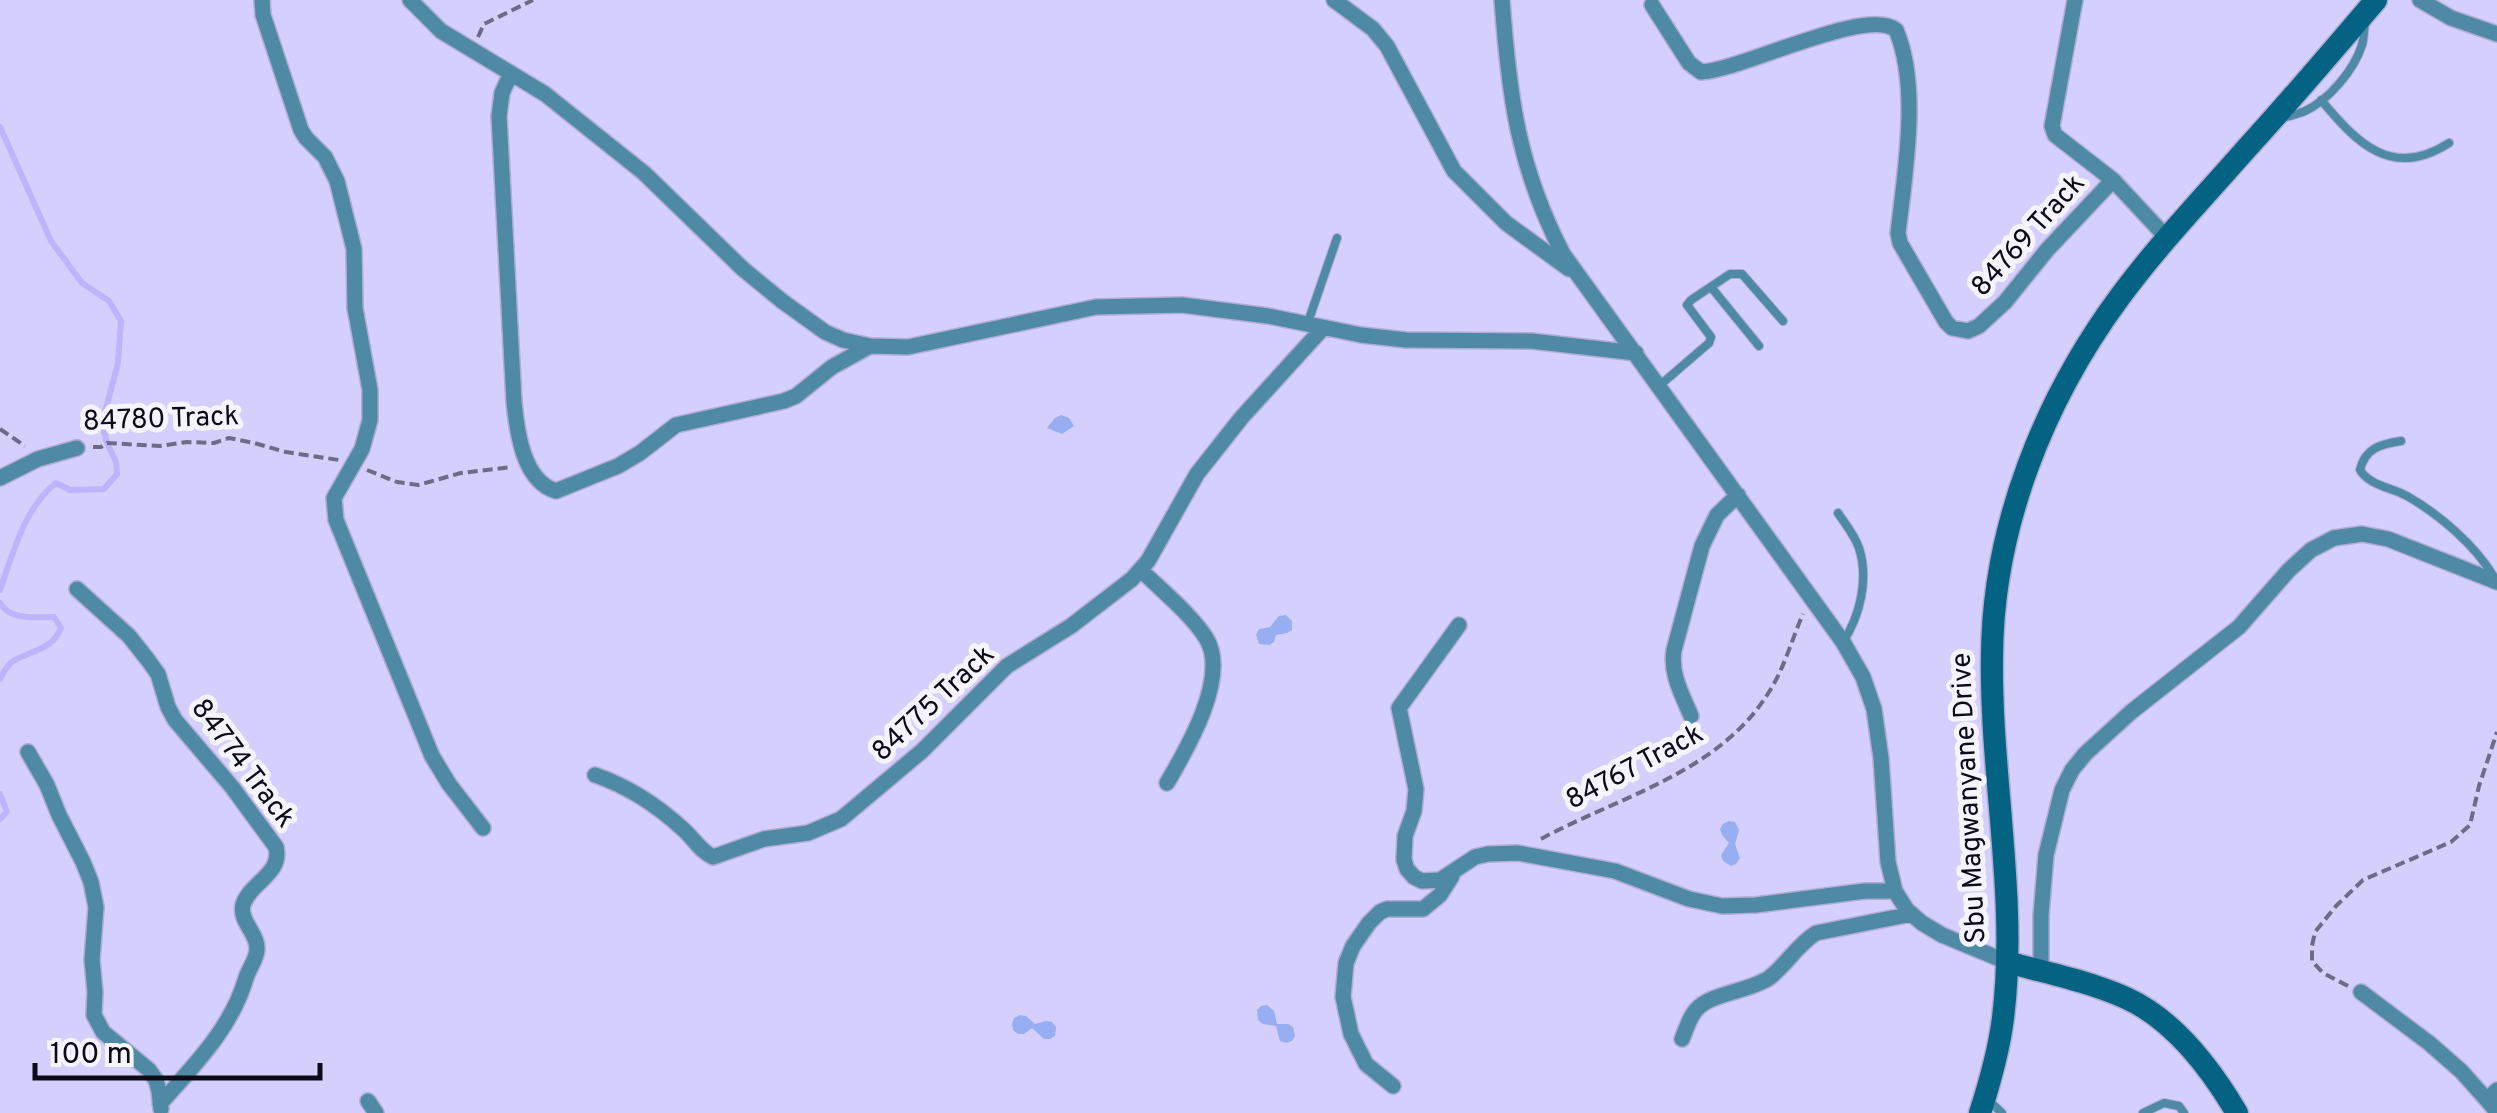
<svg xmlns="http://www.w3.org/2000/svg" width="2497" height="1113" viewBox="0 0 2497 1113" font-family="Overpass,sans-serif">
  <rect width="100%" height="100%" fill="#d4cffc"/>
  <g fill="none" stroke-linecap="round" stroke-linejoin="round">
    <path stroke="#bdb4fc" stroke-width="6" d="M0 127 51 241 82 283 109 301 121 321 118 363 102 423 107 443 116 462 117 474 104 489 70 490 56 483C24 508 13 554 0 590
      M0 603C11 621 35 617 54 617L61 628C53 649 33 650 15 660 8 663 4 672 0 679
      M0 794 7 812 0 819"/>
  </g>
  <path fill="#97aef2" d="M1061 415 1069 418 1074 426 1062 434 1047 428 1055 418Z
    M1286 615 1292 621V630L1287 633 1276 635 1274 642 1269 645 1259 644 1256 635 1259 629 1270 627 1279 616Z
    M1729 821 1735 822 1739 830 1735 844 1740 858 1736 864 1731 866 1723 861 1721 855 1729 843 1722 835 1720 829 1723 824Z
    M1267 1005 1274 1011 1277 1024H1288L1293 1027 1295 1036 1292 1041 1286 1043 1280 1041 1276 1026 1263 1024 1258 1020 1257 1010 1261 1006Z
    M1020 1015 1026 1016 1035 1024 1046 1021 1052 1022 1056 1027 1055 1036 1050 1039H1044L1032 1028 1024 1034H1018L1013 1030 1012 1024 1014 1018Z"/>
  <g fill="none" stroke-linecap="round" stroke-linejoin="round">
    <defs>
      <path id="lane" d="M2321 100C2357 143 2392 180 2449 143
        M2282 118C2290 116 2298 114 2305 111 2329 100 2354 70 2362 45 2364 38 2364 30 2365 22
        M1711 287 1759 346
        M1307 325 1337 238
        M1659 386 1709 343 1711 337 1687 305 1691 300 1730 274H1742L1783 321
        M2401 441C2381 444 2365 448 2360 470 2370 486 2391 487 2407 496 2440 515 2475 545 2494 577
        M1838 513C1846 525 1855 536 1859 548 1869 579 1860 616 1843 642
        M1988 1100 2002 1113
        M2143 1113 2164 1103 2179 1106 2184 1113"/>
      <path id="street" d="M262 0 263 15 301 130 306 138 325 157 337 181 354 249 355 308 370 390V420L362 449 334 498 336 520 432 756 449 784 483 828
        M410 0 441 31 545 94 644 173 743 269 782 301 825 332 843 340 870 346 908 347 1096 307 1182 305 1268 316 1361 335 1406 340 1531 341 1636 353
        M1334 0 1373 29 1387 46 1454 171 1506 223 1569 269
        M1502 0C1509 97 1518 167 1563 254L1843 642 1863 677 1874 709 1881 758 1888 862 1895 891 1907 910 1922 923 1942 935 2007 962
        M2075 0 2052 126 2055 135 2113 180
        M2420 0 2451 18 2497 34
        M1652 5 1689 63 1701 72C1742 70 1867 6 1896 30 1920 86 1905 173 1898 233L1900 243 1946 322 1952 328 1968 331 1979 326 2005 302 2047 250 2113 180 2167 238
        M511 73 502 93 499 116 514 402C517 432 523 481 556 491L618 466 640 453 676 425 784 401 796 396 832 367 870 346
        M0 478 38 459 77 448
        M1141 570C1160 589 1192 615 1206 638 1230 676 1187 749 1167 783
        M77 589 129 636 148 660 158 674 168 707 175 720 232 787 276 847C283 874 249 883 243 905 239 921 258 934 257 949 257 959 249 968 246 978 231 1029 195 1064 160 1104
        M1459 625 1399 708 1416 789 1414 811 1405 836 1404 860 1407 869 1414 877 1422 881 1440 880 1475 857 1488 854 1518 853 1615 871 1689 899 1722 906 1756 905 1865 891H1895
        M1691 716C1682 694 1670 674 1674 650L1702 546 1717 515 1738 495
        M28 752 47 785 59 815 83 862 91 882 96 907 92 960 95 992 94 1015 103 1032 149 1070 156 1080 159 1091 161 1109
        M595 775C630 787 657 805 684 830 694 839 700 851 713 857L764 839 808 833 841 819 922 751 1007 666 1071 626 1132 579 1148 561 1197 474 1242 417 1323 328
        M2041 971V915L2046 855 2062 790 2072 770 2085 754 2131 712 2239 627 2289 570 2311 550 2334 538 2362 534 2388 539 2497 582
        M2361 992 2429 1043 2461 1071 2487 1100
        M1682 1039C1686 1030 1689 1018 1696 1010 1710 993 1748 992 1769 978 1786 965 1797 945 1816 933L1912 914
        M1393 1086 1366 1064 1351 1034 1343 997 1346 963 1353 946 1369 923 1380 912 1387 909H1423L1440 895 1452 876
        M2497 1090 2487 1100 2497 1112
        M368 1101 376 1113"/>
      <path id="secondary" d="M2007 962C2047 973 2088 981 2126 998 2175 1020 2211 1069 2237 1113
        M1980 1113C1990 1082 1999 1050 2003 1018 2018 897 1990 776 1992 655 1993 527 2044 400 2119 298 2158 245 2204 197 2247 148 2291 100 2333 50 2376 0"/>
    </defs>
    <use href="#lane" stroke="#b0acd3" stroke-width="10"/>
    <use href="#street" stroke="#b0acd3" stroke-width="18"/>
    <use href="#secondary" stroke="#b0acd3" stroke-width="25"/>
    <path stroke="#6e6b88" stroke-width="4" stroke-dasharray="10 5" stroke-linecap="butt" d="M478 37 484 24 533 0
      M0 429 25 446
      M93 447H101L107 443 160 446 187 442 214 443 229 438 254 443 286 452 339 460
      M367 470 397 482 418 485 461 473 512 467
      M1541 839C1620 796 1719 773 1769 692 1784 669 1792 639 1803 614
      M2348 986 2323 973 2312 961V946L2315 932 2336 906 2363 880 2451 842 2470 825 2479 786 2497 732"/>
    <use href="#lane" stroke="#4e8aa6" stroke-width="8"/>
    <use href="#street" stroke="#4e8aa6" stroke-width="15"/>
    <use href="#secondary" stroke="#046383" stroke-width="22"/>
  </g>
  <g text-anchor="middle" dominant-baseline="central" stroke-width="10" stroke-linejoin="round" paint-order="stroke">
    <g font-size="28" fill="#0c0a18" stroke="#f6f5fe">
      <text transform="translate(2029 236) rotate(-48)">84769 Track</text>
      <text transform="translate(161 420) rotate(-2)">84780 Track</text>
      <text transform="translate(934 704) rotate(-43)">84775 Track</text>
      <text transform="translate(242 764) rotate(53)">84774 Track</text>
      <text transform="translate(1635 768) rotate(-28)">84767 Track</text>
      <text transform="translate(1970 798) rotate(-93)">Sbu Magwanyane Drive</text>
    </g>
  </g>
  <path d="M35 1063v15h285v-15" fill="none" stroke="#0c0a18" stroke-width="5"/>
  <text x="50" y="1063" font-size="30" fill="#0c0a18" stroke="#f6f5fe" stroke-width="8" paint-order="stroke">100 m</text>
</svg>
